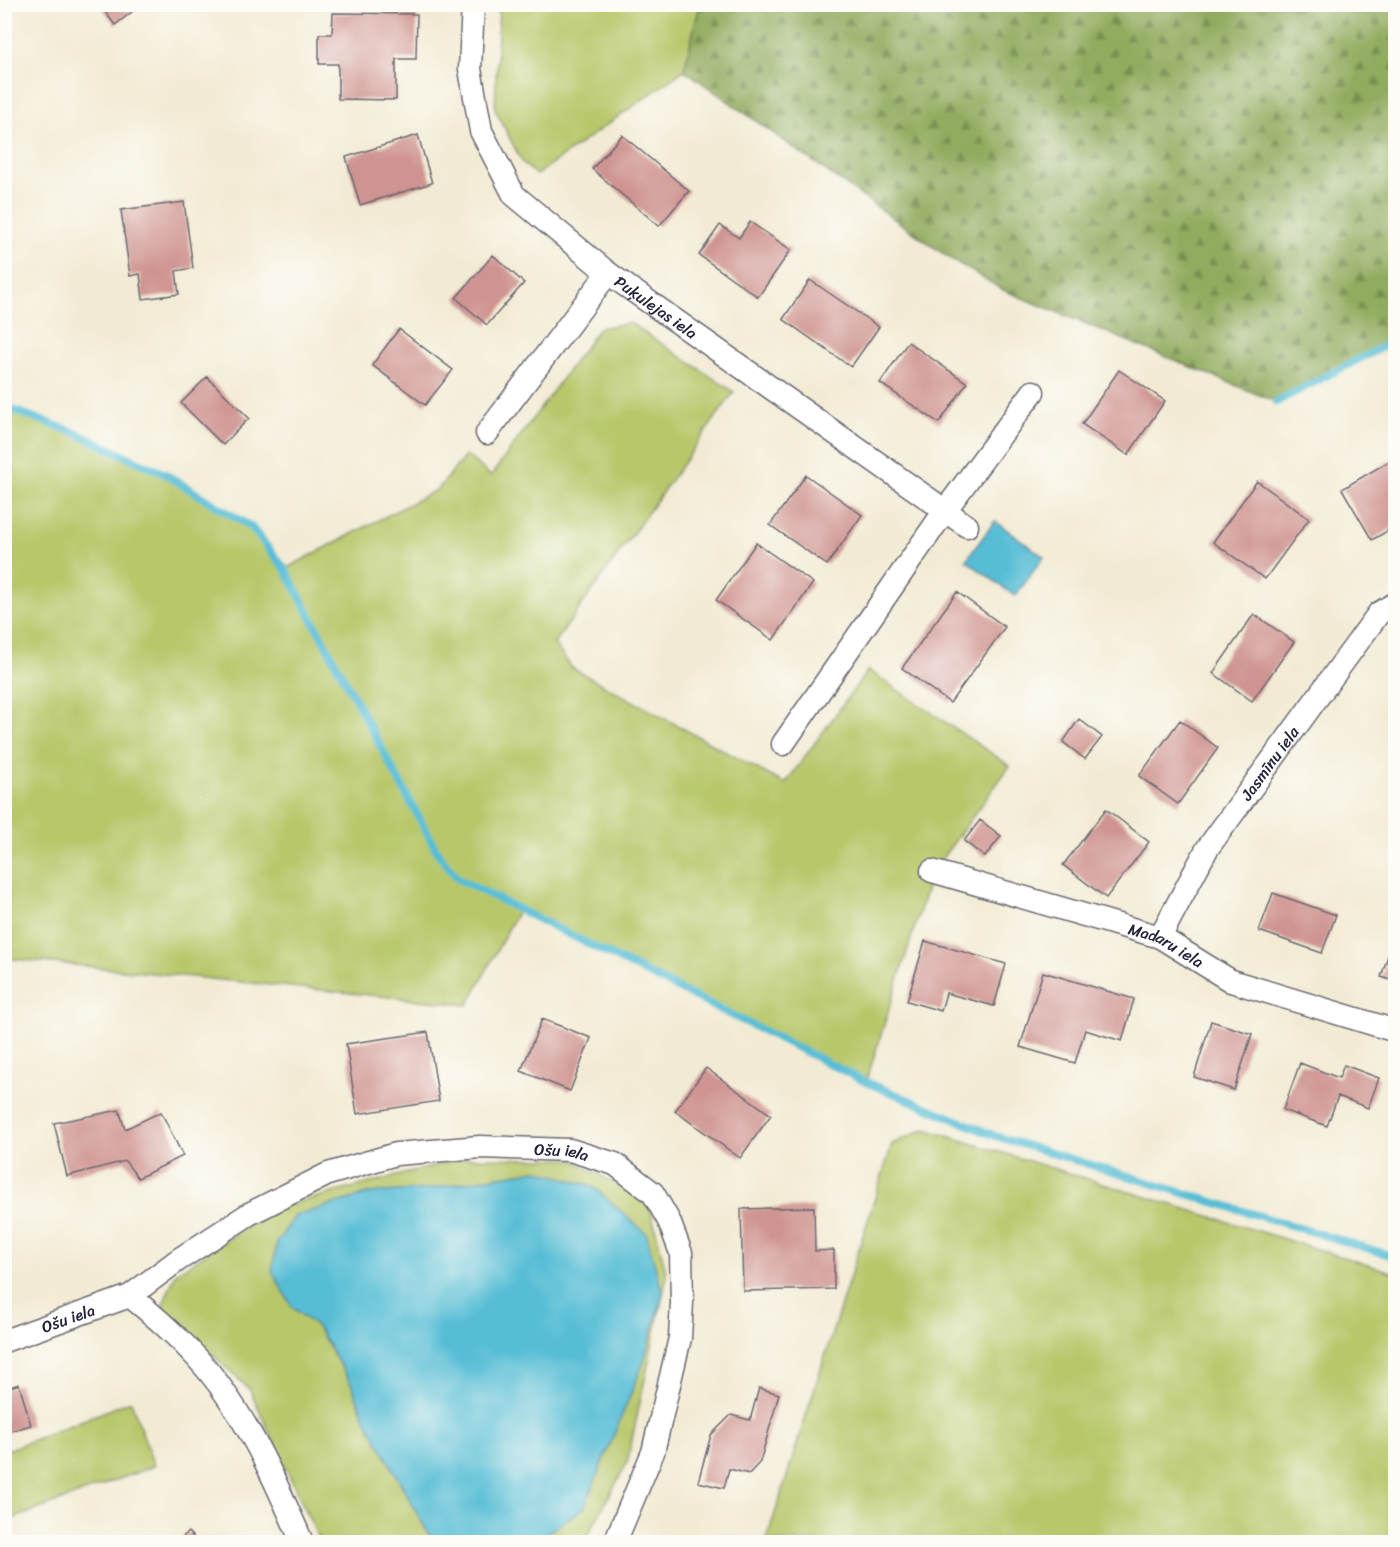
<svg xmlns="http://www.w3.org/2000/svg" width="1400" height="1547" viewBox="0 0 1400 1547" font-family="Sriracha,sans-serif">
  <defs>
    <pattern id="forest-firs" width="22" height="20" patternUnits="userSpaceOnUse" patternTransform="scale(1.5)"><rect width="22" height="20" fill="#91ac5e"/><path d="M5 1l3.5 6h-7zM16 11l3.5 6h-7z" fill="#768c4f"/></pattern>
  </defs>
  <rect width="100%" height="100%" fill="#fdfcf7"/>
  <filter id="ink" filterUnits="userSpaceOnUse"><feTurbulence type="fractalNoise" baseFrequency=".0167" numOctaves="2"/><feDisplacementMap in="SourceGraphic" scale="12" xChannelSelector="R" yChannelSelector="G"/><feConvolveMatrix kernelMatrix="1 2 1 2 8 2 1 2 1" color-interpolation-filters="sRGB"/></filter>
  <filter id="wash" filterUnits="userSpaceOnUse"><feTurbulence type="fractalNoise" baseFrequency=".008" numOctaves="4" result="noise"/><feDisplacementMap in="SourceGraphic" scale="24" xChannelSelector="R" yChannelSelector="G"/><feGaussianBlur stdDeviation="1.35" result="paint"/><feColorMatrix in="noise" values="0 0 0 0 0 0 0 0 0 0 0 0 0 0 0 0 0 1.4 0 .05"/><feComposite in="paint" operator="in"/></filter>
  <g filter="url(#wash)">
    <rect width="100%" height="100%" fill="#f2ebd4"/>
    <path fill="#b7c76a" stroke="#6c7452" stroke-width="1.5" d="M499 5V4L700 5 684 70 536 175 522 162 495 109Z
      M630 323 734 392 554 644 572 668 785 784 868 670 1010 766 932 872 866 1082 519 909 468 1005 5 958 4 407 71 431 165 474 251 527 285 569 438 489 466 455 491 476 599 328Z
      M925 1129 1395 1273V1542H766L892 1144Z
      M464 1158 572 1159 649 1203 667 1276 627 1463 584 1542H533L584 1508 536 1170 429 1189 371 1193 295 1216 292 1307 318 1328 351 1383 365 1418 433 1542H320L250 1390 162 1307 176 1273 276 1208Z
      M131 1401 154 1466 12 1519 5 1500V1451Z"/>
    <path fill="url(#forest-firs)" stroke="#5a674c" stroke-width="1.5" d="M700 5H1395V341L1276 402 1003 290 948 257 684 70Z"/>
    <path fill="#57bdd5" stroke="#3c7088" stroke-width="1.5" d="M995 521 1044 557 1015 596 966 560Z
      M536 1170 592 1186 646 1233 663 1294 643 1364 584 1508 533 1542H433L365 1418 351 1383 318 1328 292 1307 272 1271 277 1242 295 1216 371 1193 429 1189Z"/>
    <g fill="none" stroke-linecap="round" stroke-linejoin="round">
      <path stroke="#57bdd5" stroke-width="8" d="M1276 402 1396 340
        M4 407 71 431 165 474 251 527 285 569 439 855 458 879 866 1082 995 1136 1396 1257"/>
    </g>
    <g id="blocks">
      <path fill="#cf9491" d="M99 4H142L115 25Z
        M333 13 417 14 416 59H396V100L338 99V64H319V34H332Z
        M418 135 432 183 360 205 346 157Z
        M622 135 689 191 659 226 592 169Z
        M184 202 193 268 176 271 179 294 143 299 140 274 130 276 121 210Z
        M750 222 791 250 758 297 699 255 720 225 739 238Z
        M493 255 524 283 487 325 456 298Z
        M810 280 879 327 851 367 783 319Z
        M399 329 453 370 425 405 372 365Z
        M908 342 967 383 939 423 880 383Z
        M1119 370 1165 401 1128 455 1082 424Z
        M207 377 249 418 223 445 181 403Z
        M1396 457V526L1372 540 1342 489Z
        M806 475 862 515 827 565 770 525Z
        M1257 481 1309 519 1265 579 1213 542Z
        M756 543 813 583 773 640 716 600Z
        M957 592 1005 627 950 703 902 668Z
        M1254 614 1294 642 1252 701 1213 673Z
        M1079 719 1102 737 1085 759 1063 742Z
        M1180 720 1218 748 1178 804 1139 776Z
        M1106 809 1149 842 1106 898 1063 865Z
        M980 820 1001 836 985 857 964 841Z
        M1273 893 1336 915 1322 953 1259 931Z
        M1395 934H1396V982L1381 977Z
        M925 941 1006 964 994 1006 946 993 941 1011 907 1001Z
        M1043 972 1134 999 1122 1041 1085 1030 1075 1063 1020 1047Z
        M542 1019 591 1038 570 1091 521 1071Z
        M1211 1021 1252 1034 1234 1090 1194 1077Z
        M428 1032 439 1101 357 1114 346 1044Z
        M1300 1063 1339 1078 1344 1065 1379 1078 1368 1108 1338 1096 1327 1126 1283 1110Z
        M706 1068 771 1115 740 1158 675 1111Z
        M119 1110 125 1129 161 1112 183 1156 138 1178 125 1161 67 1176 54 1123Z
        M814 1207 815 1251 834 1250V1289L743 1291 741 1209Z
        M19 1384 31 1425 4 1433V1389Z
        M759 1388 779 1394 760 1462 749 1474 729 1469 724 1488 698 1482 711 1435 731 1415 750 1420Z
        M188 1532 198 1542H177Z"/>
    </g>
  </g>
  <g filter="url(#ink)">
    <use href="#blocks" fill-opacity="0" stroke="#6b6871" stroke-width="1.5"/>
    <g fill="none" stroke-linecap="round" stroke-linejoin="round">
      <defs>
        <g id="street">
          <path id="s1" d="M473 4 470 69 481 131 514 195 608 273 967 526"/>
          <path d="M487 433 608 273"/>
          <path d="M783 744 944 512 1033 392"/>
          <path id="s2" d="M932 871 1160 937 1231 981 1396 1031"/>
          <path id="s3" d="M1160 937 1207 849 1379 613 1396 603"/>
          <path d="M130 1296C167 1326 203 1359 229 1399 259 1443 281 1494 302 1542"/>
          <path id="s4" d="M4 1341 130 1296 178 1260 249 1214 328 1174 355 1166 396 1154 480 1147 570 1150 615 1164 653 1193 669 1221 681 1253 682 1302 680 1338 653 1452 615 1542"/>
        </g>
      </defs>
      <use href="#street" stroke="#6b6871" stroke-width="25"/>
      <use href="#street" stroke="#fff" stroke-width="22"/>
    </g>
  </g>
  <g text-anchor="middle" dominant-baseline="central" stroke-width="5" stroke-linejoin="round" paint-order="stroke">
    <g font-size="16" fill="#22223b" stroke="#fdfcf7">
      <text stroke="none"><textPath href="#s1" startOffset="381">Puķulejas iela</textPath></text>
      <text stroke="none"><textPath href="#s3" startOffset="206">Jasmīnu iela</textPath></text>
      <text stroke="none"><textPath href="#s2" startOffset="246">Madaru iela</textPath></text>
      <text stroke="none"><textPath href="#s4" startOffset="604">Ošu iela</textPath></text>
      <text stroke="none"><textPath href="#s4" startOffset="68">Ošu iela</textPath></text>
    </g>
  </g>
  <rect width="1400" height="1547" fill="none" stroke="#fdfcf7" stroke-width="24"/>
</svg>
